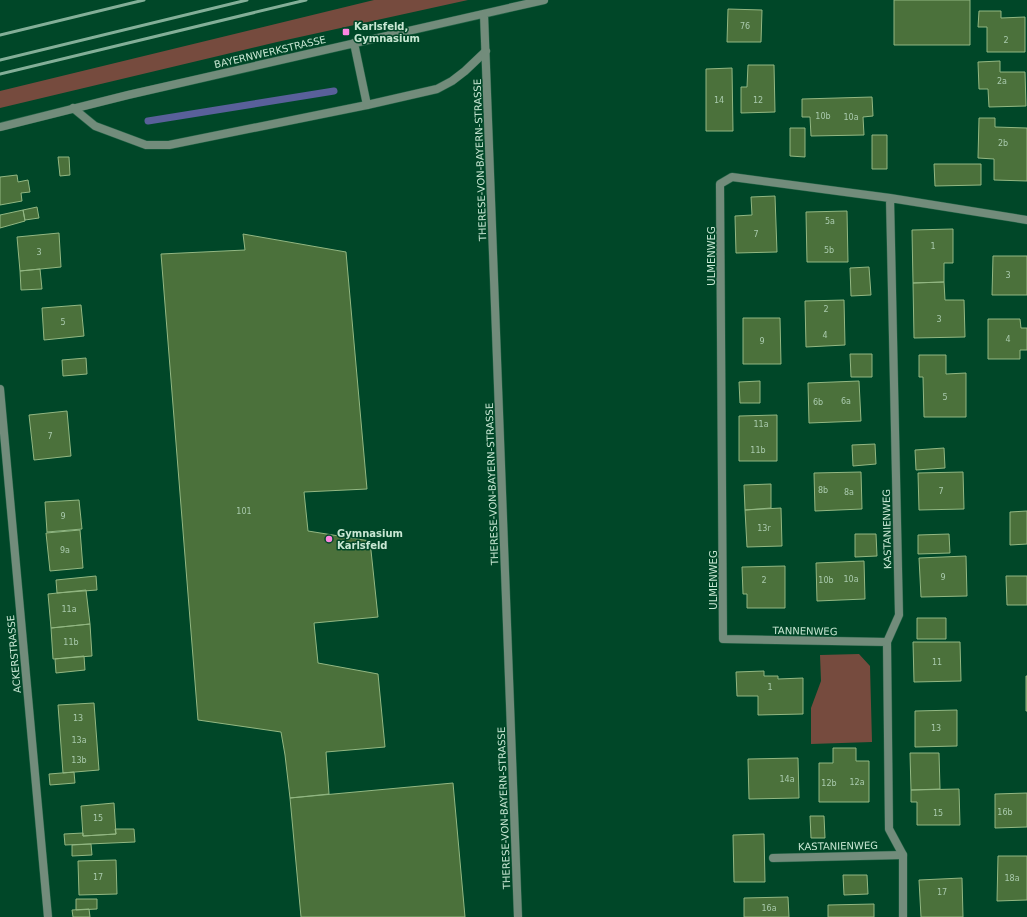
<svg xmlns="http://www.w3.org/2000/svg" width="1027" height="917" viewBox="0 0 1027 917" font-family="'DejaVu Sans',sans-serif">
  <rect width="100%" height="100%" fill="#004728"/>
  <path fill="#764b3e" d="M374 0H468L277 42 0 108V91Z
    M859 654 870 666 872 742 811 744V708L821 681 820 655Z"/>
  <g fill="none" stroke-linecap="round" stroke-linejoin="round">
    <path stroke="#59609a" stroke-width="7" d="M148 121 334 91"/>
  </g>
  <path fill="#4b713b" stroke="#92b782" d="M894 0H970V45H894Z
    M728 9 762 10 761 42H727Z
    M979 11H1001V18L1025 17V52H987V27H978Z
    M1000 61V72H1025L1026 106 989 107 988 89H979L978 62Z
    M748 65H774L775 112 741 113V87H747Z
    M732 68 733 131H706V69Z
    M872 97 873 116 863 117 864 135 811 136 810 117H802V99Z
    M979 118H995V127L1027 128V181L994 180V159L978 158Z
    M790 128H805V157L790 156Z
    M872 135H887V169H872Z
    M58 157H69L70 175 60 176Z
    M934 164H981V185L935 186Z
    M17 175 18 182 28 180 30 192 21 193 22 201 0 205V177Z
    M775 196 777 252 736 253 735 216 752 215 751 197Z
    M37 207 39 218 25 220 23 210Z
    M23 210 25 221 0 228V215Z
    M847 211 848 262H807L806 212Z
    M953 229V263H944V282L913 283 912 230Z
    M59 233 61 267 20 271 17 237Z
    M243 234 346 252 367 489 304 492 308 531 370 541 378 617 314 623 318 663 378 674 385 747 326 752 329 794 290 798 285 755 281 732 198 720 161 254 245 250Z
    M993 256H1027V295H992Z
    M869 267 871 295 851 296 850 268Z
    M40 269 42 289 21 290 20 271Z
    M944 282 945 300H964L965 337 914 338 913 283Z
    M844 300 845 345 806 347 805 301Z
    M81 305 84 336 44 340 42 308Z
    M743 318H780L781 364H743Z
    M988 319H1020L1021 328H1027V350H1020V359H988Z
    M850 354H872V377H851Z
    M919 355H946V374L966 373V417H924L923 377H919Z
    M86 358 87 374 63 376 62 360Z
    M760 381V403H740L739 382Z
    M859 381 861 421 809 423 808 383Z
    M67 411 71 456 34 460 29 415Z
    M777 415V461H739V416Z
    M875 444 876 464 853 466 852 445Z
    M944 448 945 468 916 470 915 450Z
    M861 472 862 509 815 511 814 473Z
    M963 472 964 509 919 510 918 473Z
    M771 484V508L745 510 744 485Z
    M79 500 82 529 47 532 45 502Z
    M781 508 782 546 747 547 745 510Z
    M1027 511V544L1010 545V512Z
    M80 530 83 568 50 571 46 533Z
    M855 534H876L877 556 855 557Z
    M949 534 950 553 918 554V535Z
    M966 556 967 596 921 597 919 558Z
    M864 561 865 599 817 601 816 563Z
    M785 566V608H747V594H743L742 567Z
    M96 576 97 590 57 593 56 580Z
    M1006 576H1027V605H1007Z
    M86 590 90 624 51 628 48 594Z
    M917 618H946V639H917Z
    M90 624 92 656 53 659 51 628Z
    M913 642H960L961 681 914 682Z
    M84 656 85 670 56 673 55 659Z
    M764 671V676H778V679L803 678V714L758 715V696H737L736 672Z
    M1026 676H1027V711H1026Z
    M94 703 99 770 63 773 58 705Z
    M957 710V746L915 747V711Z
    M833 748H856V761H869V802H819V763H833Z
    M910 753H939L940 789 911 790Z
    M798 758 799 798 749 799 748 759Z
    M74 772 75 783 50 785 49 774Z
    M453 783 465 917H301L290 798Z
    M959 789 960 825H917V802H911V790Z
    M1027 793V827L995 828V794Z
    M114 803 116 834 83 836 81 806Z
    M810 816H824L825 838H811Z
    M115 829H134L135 842 65 845 64 834 83 833V836L116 834Z
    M764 834 765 882H734L733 835Z
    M91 844 92 855 72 856V845Z
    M998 856H1027V900L997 901Z
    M116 860 117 894 79 895 78 861Z
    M843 875H867L868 894 844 895Z
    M962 878 963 917H921L919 880Z
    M788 897 789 917H744V898Z
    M76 899H97V909L76 910Z
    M874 904V917H828V905Z
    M89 909 90 917H73L72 910Z"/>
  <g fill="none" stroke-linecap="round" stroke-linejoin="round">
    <defs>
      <path id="lane" d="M73 108 95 126 146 145H169L367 105 437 89 452 81 465 71 486 51
        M773 858 903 855"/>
      <path id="street" d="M484 14 518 917
        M354 43 367 105
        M0 127 128 95 544 0
        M890 198 899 615 887 642 889 829 903 855V917
        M0 389 48 917
        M887 642 723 639 720 184 732 177 890 198 1027 220"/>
    </defs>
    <use href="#lane" stroke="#246447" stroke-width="9"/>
    <use href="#street" stroke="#246447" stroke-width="9"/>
    <use href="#lane" stroke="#728c7b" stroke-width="8"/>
    <use href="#street" stroke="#728c7b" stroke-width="8"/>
    <path stroke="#83af98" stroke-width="3" d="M0 35 144 0
      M0 60 247 0
      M0 74 306 0"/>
  </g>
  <g fill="#fd86e1" stroke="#004728" stroke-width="1.5">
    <rect x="342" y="28" width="8" height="8" rx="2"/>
    <circle cx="329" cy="539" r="4"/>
  </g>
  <g text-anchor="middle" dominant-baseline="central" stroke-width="3" stroke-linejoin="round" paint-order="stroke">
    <g font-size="8" fill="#a9caad">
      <text x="745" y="26">76</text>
      <text x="1006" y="40">2</text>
      <text x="1002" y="81">2a</text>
      <text x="719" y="100">14</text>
      <text x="758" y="100">12</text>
      <text x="823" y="116">10b</text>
      <text x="851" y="117">10a</text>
      <text x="1003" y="143">2b</text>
      <text x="830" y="221">5a</text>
      <text x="756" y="234">7</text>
      <text x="933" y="246">1</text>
      <text x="829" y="250">5b</text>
      <text x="39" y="252">3</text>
      <text x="1008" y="275">3</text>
      <text x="826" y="309">2</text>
      <text x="939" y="319">3</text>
      <text x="63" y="322">5</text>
      <text x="825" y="335">4</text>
      <text x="1008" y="339">4</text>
      <text x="762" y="341">9</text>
      <text x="945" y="397">5</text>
      <text x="846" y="401">6a</text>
      <text x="818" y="402">6b</text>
      <text x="761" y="424">11a</text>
      <text x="50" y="436">7</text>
      <text x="758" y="450">11b</text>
      <text x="823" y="490">8b</text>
      <text x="941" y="491">7</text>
      <text x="849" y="492">8a</text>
      <text x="244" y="511">101</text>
      <text x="63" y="516">9</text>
      <text x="764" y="528">13r</text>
      <text x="65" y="550">9a</text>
      <text x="943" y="577">9</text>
      <text x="851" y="579">10a</text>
      <text x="764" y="580">2</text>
      <text x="826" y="580">10b</text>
      <text x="69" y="609">11a</text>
      <text x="71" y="642">11b</text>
      <text x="937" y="662">11</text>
      <text x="770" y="687">1</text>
      <text x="78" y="718">13</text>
      <text x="936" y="728">13</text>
      <text x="79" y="740">13a</text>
      <text x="79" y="760">13b</text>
      <text x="787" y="779">14a</text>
      <text x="857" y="782">12a</text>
      <text x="829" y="783">12b</text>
      <text x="1005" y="812">16b</text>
      <text x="938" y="813">15</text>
      <text x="98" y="818">15</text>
      <text x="98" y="877">17</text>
      <text x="1012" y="878">18a</text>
      <text x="942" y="892">17</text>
      <text x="769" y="908">16a</text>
    </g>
    <g font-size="10" font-weight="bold" fill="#c8e7d3" stroke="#004728" text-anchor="start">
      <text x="354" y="26">Karlsfeld,<tspan x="354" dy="12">Gymnasium</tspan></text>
      <text x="337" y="533">Gymnasium<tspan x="337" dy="12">Karlsfeld</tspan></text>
    </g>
    <g font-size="10" fill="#c8e7d3" stroke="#004728">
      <text transform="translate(270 52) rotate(-13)">BAYERNWERKSTRASSE</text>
      <text transform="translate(480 160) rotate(-92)">THERESE-VON-BAYERN-STRASSE</text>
      <text transform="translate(711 256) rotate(-90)">ULMENWEG</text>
      <text transform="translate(492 484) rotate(-92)">THERESE-VON-BAYERN-STRASSE</text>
      <text transform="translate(887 529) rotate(-91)">KASTANIENWEG</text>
      <text transform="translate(713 580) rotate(-90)">ULMENWEG</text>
      <text transform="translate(805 631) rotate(1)">TANNENWEG</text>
      <text transform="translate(14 654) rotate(-95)">ACKERSTRASSE</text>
      <text transform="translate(504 808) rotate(-92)">THERESE-VON-BAYERN-STRASSE</text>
      <text transform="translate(838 846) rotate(-1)">KASTANIENWEG</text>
    </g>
  </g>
</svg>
